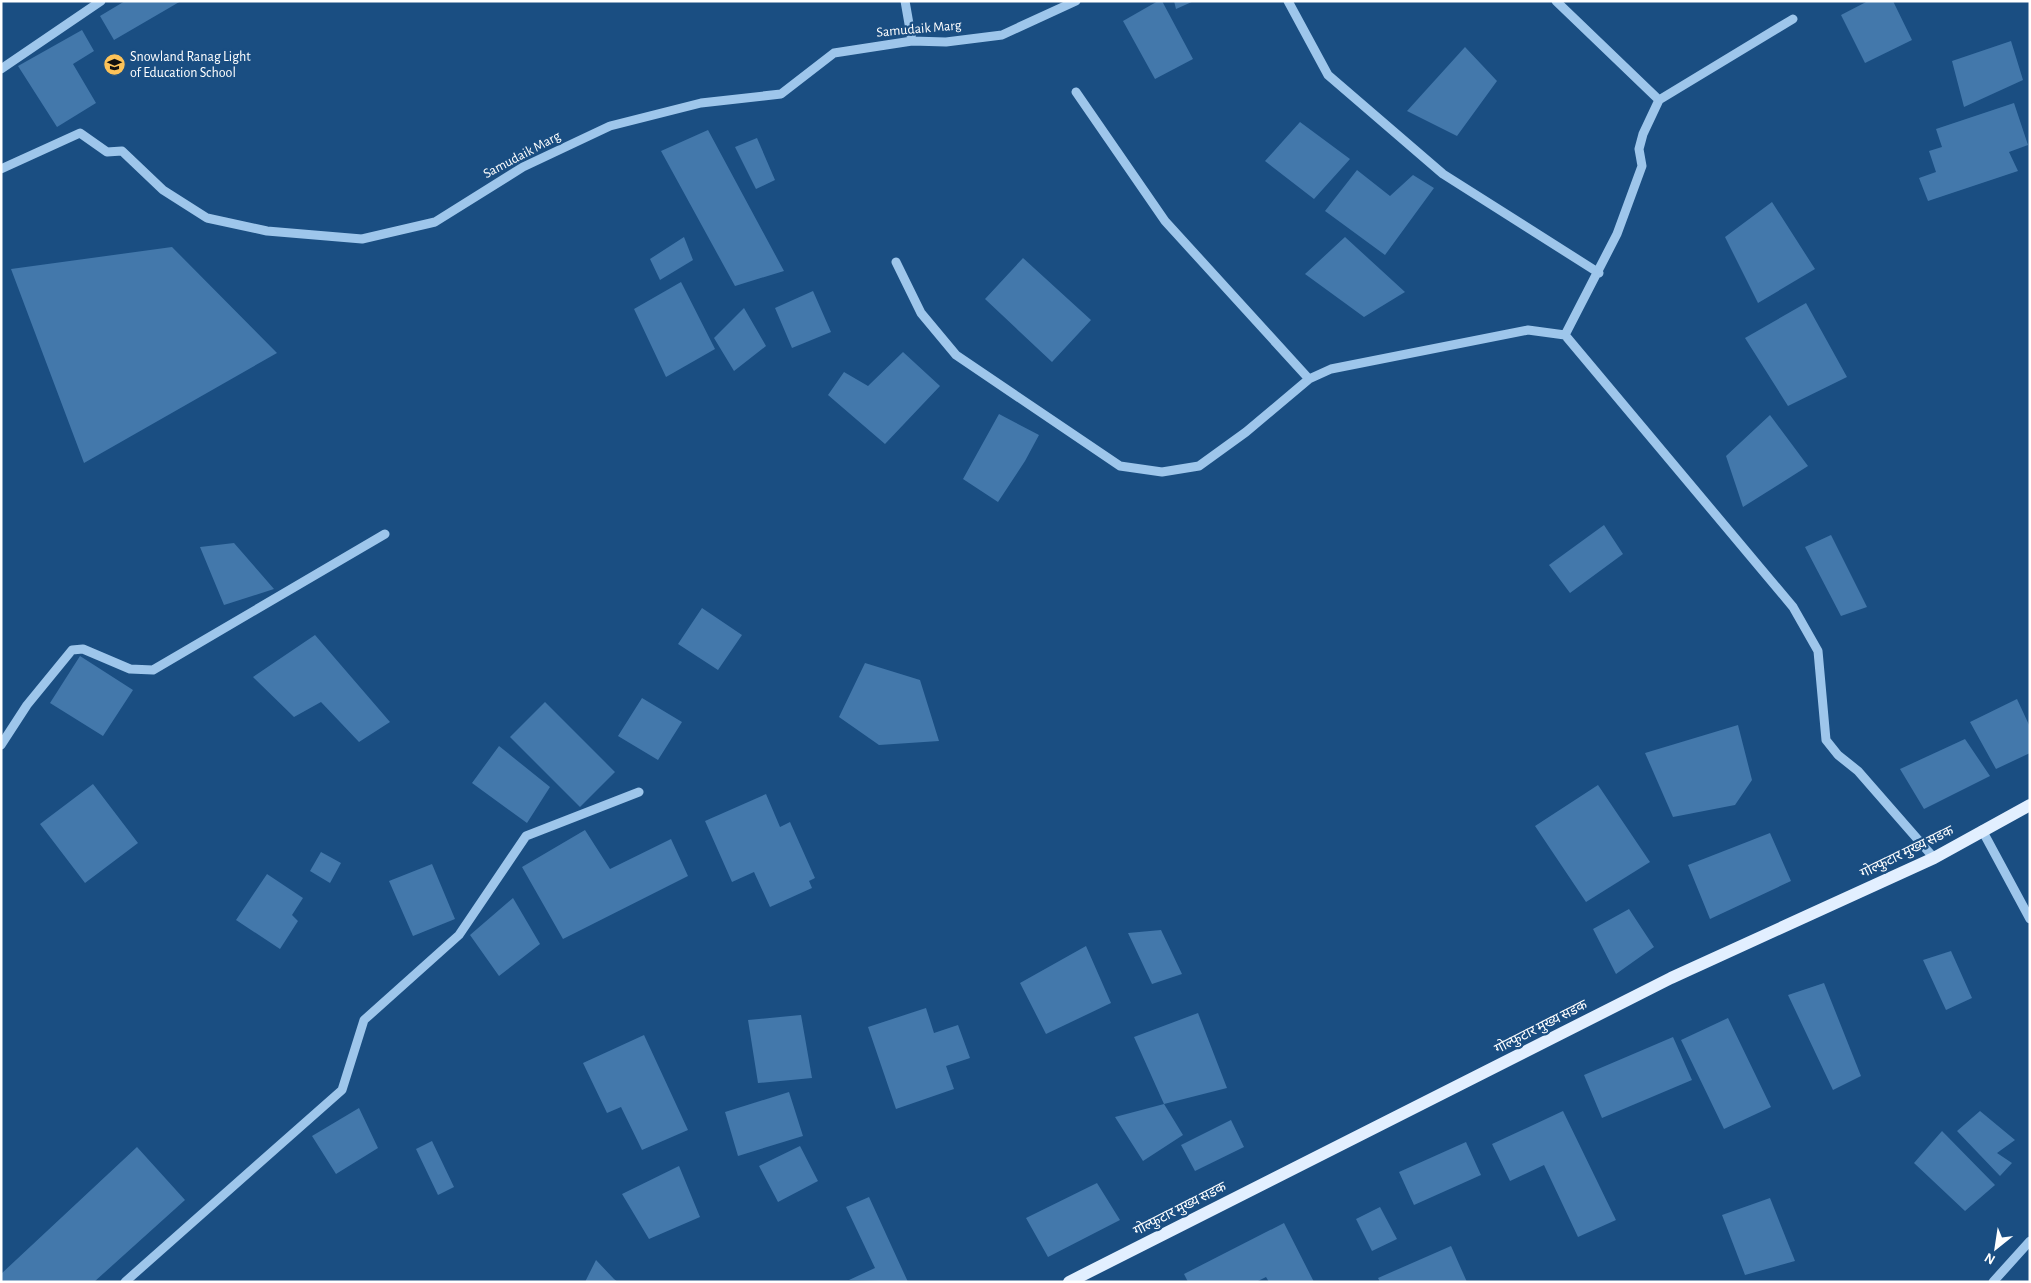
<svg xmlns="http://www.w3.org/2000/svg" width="2031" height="1283" viewBox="0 0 2031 1283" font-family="'Alegreya Sans','Noto Sans Devanagari',sans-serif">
  <rect width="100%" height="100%" fill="#1a4e82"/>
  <path fill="#4378ab" d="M125 1H181L114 40 100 16Z
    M1158 1H1162L1193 59 1155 79 1123 21Z
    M1174 1H1194L1176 9Z
    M1868 1H1893L1912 40 1865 63 1841 15Z
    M82 30 94 51 73 64 96 103 57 127 18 66Z
    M2011 41 2023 80 1964 107 1952 61Z
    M1465 47 1497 81 1457 136 1407 111Z
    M2014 103 2028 145 2009 152 2018 171 1928 201 1919 178 1936 172 1929 151 1942 147 1936 129Z
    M1300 122 1350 159 1314 199 1265 161Z
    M708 130 784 271 735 286 661 151Z
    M757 138 775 180 756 189 735 147Z
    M1357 170 1390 196 1413 175 1434 188 1385 255 1325 211Z
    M1772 202 1815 269 1758 303 1725 237Z
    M684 237 693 260 660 280 650 259Z
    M1345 237 1405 292 1364 317 1305 274Z
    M172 247 277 353 84 463 11 269Z
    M1023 258 1091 320 1052 362 985 299Z
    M681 282 715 349 666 377 634 309Z
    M813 291 831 332 792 348 775 308Z
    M1806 303 1847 377 1788 406 1745 338Z
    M744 308 766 346 734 371 714 338Z
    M903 352 940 386 885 444 828 395 844 372 868 386Z
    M999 414 1039 435 1025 461 998 502 963 479Z
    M1770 415 1808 466 1743 507 1726 456Z
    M1604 525 1623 554 1570 593 1549 565Z
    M1831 535 1867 607 1841 616 1805 547Z
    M234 543 274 589 224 605 200 547Z
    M702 608 742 635 718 670 678 644Z
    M315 635 390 722 359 742 321 702 294 717 253 677Z
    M80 656 133 690 103 736 50 703Z
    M865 663 920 680 939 741 879 745 839 717Z
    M642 698 682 722 658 760 618 736Z
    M2017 699 2030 727V753L1996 769 1970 722Z
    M545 702 615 772 580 807 510 737Z
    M1738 725 1752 780 1735 805 1673 817 1645 753Z
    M1965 739 1990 776 1924 809 1900 769Z
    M499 746 550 787 527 823 472 783Z
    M93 784 138 843 85 883 40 824Z
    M1598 785 1650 862 1586 902 1535 826Z
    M766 794 780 827 790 822 815 878 809 881 812 888 770 907 754 872 732 882 705 821Z
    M585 830 610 869 671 839 688 876 563 939 522 867Z
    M1770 833 1791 881 1710 919 1688 865Z
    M321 852 341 863 330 883 310 871Z
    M432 864 455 919 413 936 389 881Z
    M267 874 303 898 292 915 298 921 280 949 236 920Z
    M513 898 540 944 499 976 470 935Z
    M1629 909 1654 947 1616 974 1593 929Z
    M1161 930 1182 974 1152 984 1128 933Z
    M1086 946 1111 1003 1046 1034 1020 983Z
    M1951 951 1972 998 1946 1010 1923 960Z
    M1824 983 1861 1076 1833 1090 1788 995Z
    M926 1008 934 1033 958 1025 970 1058 946 1066 954 1089 896 1109 868 1027Z
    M1198 1013 1227 1088 1164 1104 1134 1037Z
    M801 1015 812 1078 758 1083 748 1020Z
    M1728 1018 1771 1107 1724 1129 1681 1040Z
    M644 1035 688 1130 642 1150 621 1107 607 1113 583 1063Z
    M1673 1037 1692 1080 1602 1118 1584 1075Z
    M789 1092 803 1136 738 1156 725 1112Z
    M1164 1104 1183 1135 1143 1161 1115 1117Z
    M359 1108 378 1148 336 1174 312 1136Z
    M1563 1111 1616 1220 1578 1237 1544 1165 1510 1181 1492 1144Z
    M1980 1111 2015 1140 1997 1153 2012 1163 2000 1176 1957 1131Z
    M1231 1120 1244 1147 1195 1171 1181 1145Z
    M1942 1131 1995 1185 1965 1211 1914 1163Z
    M432 1141 454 1187 438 1195 416 1149Z
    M1466 1142 1481 1175 1414 1205 1399 1172Z
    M800 1146 818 1181 778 1202 759 1166Z
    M137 1147 185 1200 94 1282H1V1274Z
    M679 1166 700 1217 649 1239 622 1194Z
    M1097 1183 1120 1220 1048 1257 1026 1218Z
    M869 1197 908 1282 849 1280 875 1268 846 1207Z
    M1770 1198 1795 1261 1745 1275 1722 1215Z
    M1380 1207 1397 1239 1372 1251 1356 1219Z
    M1284 1223 1314 1282H1269L1266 1277 1256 1282H1188L1184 1274Z
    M1451 1246 1467 1282H1380L1378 1278Z
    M596 1260 614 1279 618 1282H585Z"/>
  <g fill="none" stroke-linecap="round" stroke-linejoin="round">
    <path stroke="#9ec6eb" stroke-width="9" d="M905 1 912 41
      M1288 1 1328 75 1443 174 1599 273
      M1556 1 1659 100
      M1 69 101 1
      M1076 92 1165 221 1309 379
      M1 169 80 133 107 152 122 151 163 190 207 218 267 231 362 239 435 222 523 167 610 126 701 103 781 94 834 53 912 41 946 42 1002 35 1076 1
      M896 262 921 313 956 355 1120 466 1162 472 1199 466 1246 432 1309 379 1331 369 1528 330 1565 335 1793 607 1818 651 1826 740 1838 755 1858 771 1934 858
      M1565 335 1617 234 1642 166 1639 149 1643 134 1659 100 1793 19
      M1 745 27 705 72 650 83 649 130 669 153 670 385 534
      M1982 830 2030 919
      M125 1282 342 1090 364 1020 459 935 526 836 639 792
      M1993 1282 2030 1241"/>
    <path stroke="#e2efff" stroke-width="12" d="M1069 1282 1671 978 1934 858 2030 805"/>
  </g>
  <defs>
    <symbol id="school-disc" viewBox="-11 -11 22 22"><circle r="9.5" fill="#fdc359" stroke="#1a4e82"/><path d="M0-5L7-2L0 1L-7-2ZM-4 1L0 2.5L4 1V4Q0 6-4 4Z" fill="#111"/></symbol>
  </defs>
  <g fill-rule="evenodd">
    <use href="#school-disc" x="102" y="52" width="25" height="25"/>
  </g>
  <g text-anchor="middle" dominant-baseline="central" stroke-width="4.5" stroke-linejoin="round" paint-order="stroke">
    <g font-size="14" fill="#fff" stroke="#1a4e82">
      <text transform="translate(919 29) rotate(-5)">Samudaik Marg</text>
      <text transform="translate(522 155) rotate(-28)">Samudaik Marg</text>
      <text transform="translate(1907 852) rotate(-26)">गोल्फुटार मुख्य सडक</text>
      <text transform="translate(1541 1027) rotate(-27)">गोल्फुटार मुख्य सडक</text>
      <text transform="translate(1180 1209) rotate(-27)">गोल्फुटार मुख्य सडक</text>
    </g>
    <g font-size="14" fill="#fff" stroke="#1a4e82" text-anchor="start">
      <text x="130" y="57">Snowland Ranag Light<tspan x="130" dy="16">of Education School</tspan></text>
    </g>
  </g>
  <rect width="2031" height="1283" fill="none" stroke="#ffffff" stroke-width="5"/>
  <g transform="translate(1996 1248) rotate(210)" stroke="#1a4e82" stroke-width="4" paint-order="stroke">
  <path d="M0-4L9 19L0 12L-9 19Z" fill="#ffffff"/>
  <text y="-8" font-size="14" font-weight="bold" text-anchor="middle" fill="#ffffff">N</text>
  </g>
</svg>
